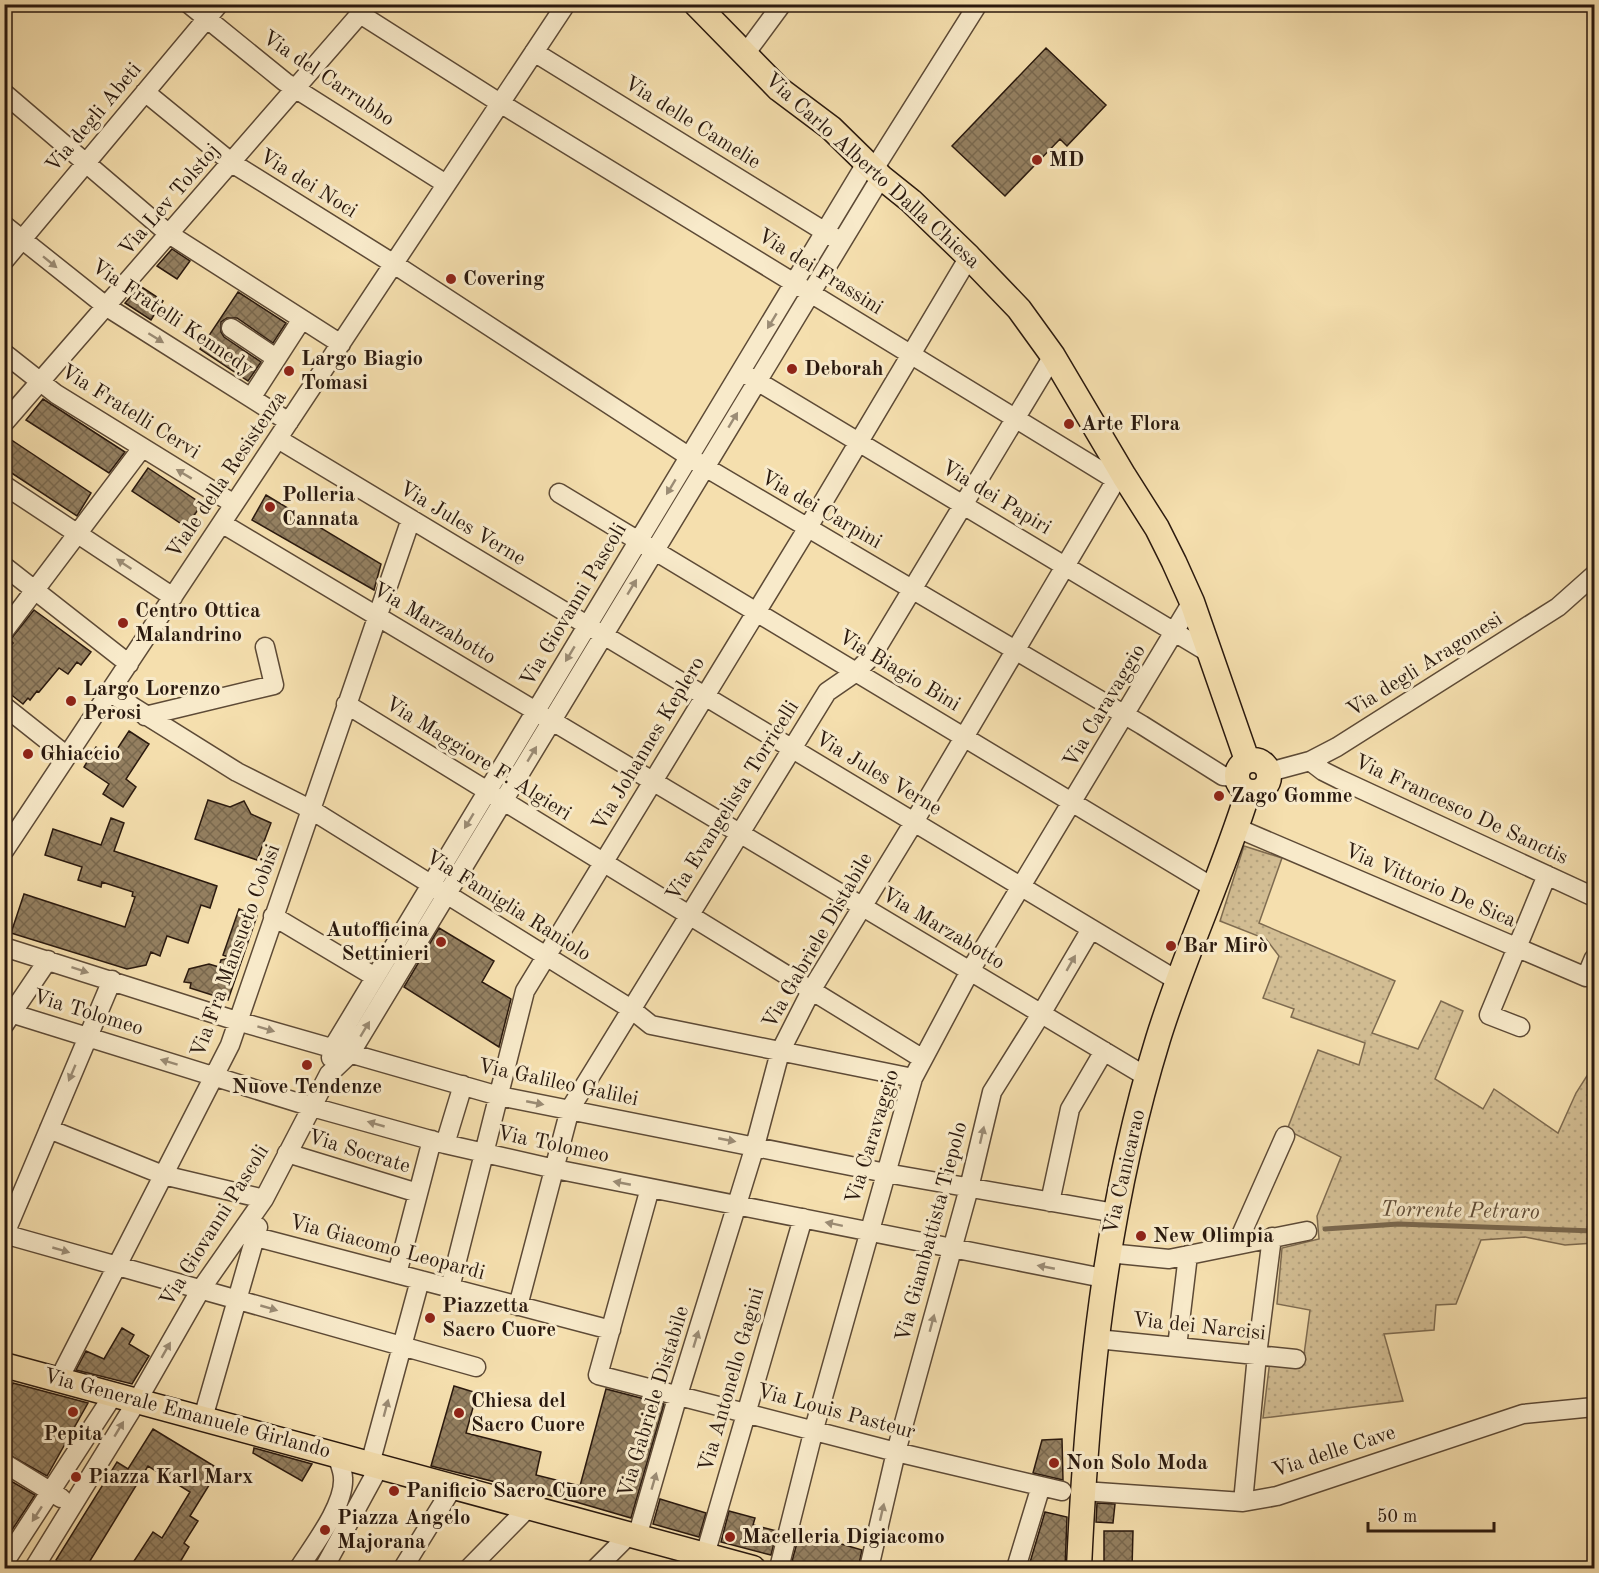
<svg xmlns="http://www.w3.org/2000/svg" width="1599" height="1573" viewBox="0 0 1599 1573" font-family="'Old Standard TT',serif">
  <defs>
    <pattern id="grass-dots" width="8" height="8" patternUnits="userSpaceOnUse" patternTransform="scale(1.5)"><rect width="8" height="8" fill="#d2bd93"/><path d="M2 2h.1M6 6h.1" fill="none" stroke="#b4a27e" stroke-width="1.8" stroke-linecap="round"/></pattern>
    <pattern id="building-cross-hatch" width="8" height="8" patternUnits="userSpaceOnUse" patternTransform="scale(1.5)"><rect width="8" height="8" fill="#948061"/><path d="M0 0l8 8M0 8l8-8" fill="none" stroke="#79684e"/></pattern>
  </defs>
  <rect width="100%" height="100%" fill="#f5dfae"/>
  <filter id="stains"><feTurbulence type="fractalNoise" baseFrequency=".00333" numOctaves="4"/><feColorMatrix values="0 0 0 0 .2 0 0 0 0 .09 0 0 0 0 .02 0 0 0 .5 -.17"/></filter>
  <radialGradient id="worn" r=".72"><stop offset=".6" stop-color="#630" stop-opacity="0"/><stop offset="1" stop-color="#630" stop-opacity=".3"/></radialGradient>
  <path fill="url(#grass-dots)" stroke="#7e6b50" stroke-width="1.5" d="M1244 846 1282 858 1259 923 1395 981 1372 1033 1418 1049 1441 1001 1463 1011 1435 1079 1483 1109 1494 1089 1558 1133 1576 1093 1592 1068 1594 1060V1243L1565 1245 1525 1237 1481 1240 1456 1304 1436 1305 1434 1330 1384 1334 1403 1401 1263 1418 1270 1360 1303 1362 1310 1310 1277 1304 1282 1248 1319 1239 1317 1216 1341 1157 1287 1130 1318 1050 1359 1065 1365 1043 1291 1017 1294 1009 1263 998 1279 956 1266 939 1220 921Z"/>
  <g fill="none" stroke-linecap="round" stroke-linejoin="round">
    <path stroke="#7a684e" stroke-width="5" d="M1325 1229 1398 1224 1594 1231"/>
  </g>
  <path fill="url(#building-cross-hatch)" stroke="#2a190e" stroke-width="1.5" d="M1046 48 1106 105 1067 146 1060 139 1005 196 952 146Z
    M172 249 190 261 177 279 157 266Z
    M140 286 163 301 151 320 125 303Z
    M238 292 286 323 273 343 237 318H227L221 322V332L224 337 261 362 248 381 200 349Z
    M43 399 125 452 109 473 26 420Z
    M4 435 91 493 77 516 4 468Z
    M148 468 202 504 186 527 132 491Z
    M266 495 381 564 374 590 252 520Z
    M34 610 91 652 81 665 77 662 68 674 59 668 39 692 37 691 30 700 28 698 23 704 4 689V653L13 643 10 640Z
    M129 731 149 744 126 779 136 787 123 807 103 794 109 784 84 767 96 747 112 757Z
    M208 800 230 807 244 801 251 814 271 823 257 860 195 839Z
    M111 818 124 823 114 851 217 886 210 908 201 905 188 943 167 936 160 956 151 952 146 965 127 969 11 933 24 894 125 927 135 897 132 896 133 892 102 882 101 887 78 880 82 867 45 855 53 829 101 845Z
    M239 909 257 916 228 1000 190 988 191 983 184 982 189 969 209 964 219 967 221 960 231 958 223 955Z
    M439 928 494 961 482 982 511 999 499 1047 404 987Z
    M122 1328 134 1335 129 1344 149 1356 132 1384 76 1370 86 1351 104 1359Z
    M13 1383 88 1403 47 1476 4 1452V1411Z
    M454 1386 477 1393 466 1433 541 1452 536 1475 580 1486 606 1389 664 1404 631 1518 576 1502 431 1466Z
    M153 1429 219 1469 190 1516 198 1521 184 1543 189 1547 176 1569H146L134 1561 153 1532 162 1538 190 1492 148 1466 85 1569H69L56 1560 117 1462 128 1469Z
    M1062 1439 1063 1480 1033 1473 1042 1440Z
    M254 1448 312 1464 302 1481 253 1453Z
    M4 1477 35 1495 4 1542Z
    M660 1499 706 1513 699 1537 653 1524Z
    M1097 1503 1115 1504 1113 1523 1096 1522Z
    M729 1511 755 1518 753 1525 777 1531 771 1555 721 1542Z
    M1045 1512 1067 1517 1065 1569H1028Z
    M1104 1531H1133L1132 1569 1104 1567Z
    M800 1532 862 1550 858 1569H819L792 1561Z"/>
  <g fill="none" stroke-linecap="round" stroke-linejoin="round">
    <defs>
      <path id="minor" d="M189 4 285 82 446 184
        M360 14 500 103 1116 480
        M534 52 835 238
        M745 54 782 4
        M145 92 232 163 394 264 705 467 1142 725 1223 776 1236 777
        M4 93 169 234 341 344
        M874 169 978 4
        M4 225 107 307 289 422
        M4 261 219 4
        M231 328 276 358
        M4 353 56 394 234 504
        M747 375 1211 654
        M251 398 302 319
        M4 423 367 6
        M278 439 1178 981
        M4 485 173 597
        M559 493 1214 888
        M223 524 1147 1077
        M4 566 129 664
        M4 631 142 448
        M109 692 237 772 310 809 631 1009 651 1025 913 1078
        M346 704 923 1059
        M4 706 67 756
        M145 716 274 685 265 647
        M1310 761 1323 771 1339 779 1594 897
        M1269 772 1310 761 1337 747 1558 607 1594 575
        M1237 828 1586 977 1594 958
        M4 851 566 4
        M273 916 375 977
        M4 947 237 1021 499 1096 886 1173 1115 1213
        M4 1011 312 1107 445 1144 555 1169 1103 1278
        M4 1025 48 960
        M1520 1027 1489 1015 1547 875
        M331 1058 332 1049 867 162
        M49 1129 163 1175 264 1199
        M445 1144 463 1085
        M287 1153 418 1193
        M650 1188 598 1375 896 1452 1062 1491
        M1050 1202 1070 1109 1104 1051
        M4 1234 476 1367
        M4 1236 112 980
        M256 1237 611 1330
        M1237 1244 1285 1136
        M1108 1253 1169 1259 1307 1231
        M397 1274 432 1140
        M450 1288 525 991 807 529 969 257
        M518 1306 570 1109 827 692 856 672 872 656 1053 356
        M1097 1339 1296 1359
        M1177 1347 1188 1255
        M59 1379 230 1045 411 519
        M203 1418 258 1227
        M4 1463 61 1498
        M370 1464 420 1280
        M1083 1491 1243 1502 1277 1496 1523 1414 1594 1407
        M1243 1502 1257 1355 1272 1237
        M637 1537 678 1395 755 1146 780 1052 812 989 914 822 1116 480 1124 476
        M705 1555 803 1218
        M4 1563 114 1394
        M34 1568 137 1401 201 1289 264 1199 329 1074 350 1054 881 177
        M299 1568C313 1546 345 1505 343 1478 343 1471 339 1462 337 1455
        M324 1568 379 1467
        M403 1568 453 1487
        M469 1568 529 1507
        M596 1568 629 1535
        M685 1568 700 1554
        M779 1568 814 1429 913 1078 970 971 1192 602
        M869 1568 896 1452 969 1188 992 1092 1041 1014 1091 929
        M1016 1568 1041 1486"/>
      <path id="major" d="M696 4 779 89 831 128 881 177 911 201 969 257 1019 309 1053 356 1124 476 1157 528 1174 562 1192 602 1247 760
        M1237 776a16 16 0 1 1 32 0a16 16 0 1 1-32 0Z
        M4 1365 753 1568
        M1079 1568C1087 1390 1105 1211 1158 1039 1184 955 1222 876 1248 792"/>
    </defs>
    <use href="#minor" stroke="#5d4a36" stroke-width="21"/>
    <use href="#major" stroke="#2a190e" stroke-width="27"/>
    <use href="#minor" stroke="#f8eaca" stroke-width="18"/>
    <use href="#major" stroke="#f5dfae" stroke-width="24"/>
  </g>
  <defs><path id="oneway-solid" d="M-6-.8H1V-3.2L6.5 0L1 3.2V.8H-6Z" transform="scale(1.5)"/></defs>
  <g fill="#9b8c75">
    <use href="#oneway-solid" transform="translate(50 262) rotate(39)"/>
    <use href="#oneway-solid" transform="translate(772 321) rotate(121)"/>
    <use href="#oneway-solid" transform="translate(156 338) rotate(32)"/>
    <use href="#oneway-solid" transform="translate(733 420) rotate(-59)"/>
    <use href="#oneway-solid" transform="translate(184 474) rotate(-149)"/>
    <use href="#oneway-solid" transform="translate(671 487) rotate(121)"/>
    <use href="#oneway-solid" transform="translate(124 564) rotate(-146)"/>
    <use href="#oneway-solid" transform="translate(632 587) rotate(-59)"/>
    <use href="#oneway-solid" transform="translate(570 654) rotate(121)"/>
    <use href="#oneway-solid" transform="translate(532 754) rotate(-59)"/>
    <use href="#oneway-solid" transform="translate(469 821) rotate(121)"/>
    <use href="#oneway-solid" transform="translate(1071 963) rotate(-60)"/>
    <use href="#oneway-solid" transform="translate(80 970) rotate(18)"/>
    <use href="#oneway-solid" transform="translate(266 1029) rotate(17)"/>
    <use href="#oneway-solid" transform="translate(365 1029) rotate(-59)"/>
    <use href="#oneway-solid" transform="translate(169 1062) rotate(-163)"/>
    <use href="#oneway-solid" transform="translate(72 1073) rotate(113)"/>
    <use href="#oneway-solid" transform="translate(535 1103) rotate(11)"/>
    <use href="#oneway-solid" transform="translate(376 1124) rotate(-164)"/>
    <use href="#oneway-solid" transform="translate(982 1135) rotate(-77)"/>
    <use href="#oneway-solid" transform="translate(727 1140) rotate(11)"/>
    <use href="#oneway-solid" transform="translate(622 1183) rotate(-169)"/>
    <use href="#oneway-solid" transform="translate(834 1224) rotate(-168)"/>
    <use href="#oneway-solid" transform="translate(61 1250) rotate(16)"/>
    <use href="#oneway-solid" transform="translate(1046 1267) rotate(-169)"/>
    <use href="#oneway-solid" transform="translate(269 1308) rotate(16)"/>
    <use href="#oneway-solid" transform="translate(932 1323) rotate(-75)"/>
    <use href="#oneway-solid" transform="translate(696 1339) rotate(-73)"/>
    <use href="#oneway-solid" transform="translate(166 1350) rotate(-60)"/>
    <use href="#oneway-solid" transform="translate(386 1408) rotate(-75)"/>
    <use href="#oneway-solid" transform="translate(119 1429) rotate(-59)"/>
    <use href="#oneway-solid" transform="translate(654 1481) rotate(-74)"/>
    <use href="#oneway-solid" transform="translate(882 1512) rotate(-77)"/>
    <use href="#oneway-solid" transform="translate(37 1514) rotate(123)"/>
  </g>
  <g fill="#8f2418" stroke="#f8eaca" stroke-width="2">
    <circle cx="1037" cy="160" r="6"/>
    <circle cx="451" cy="279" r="6"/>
    <circle cx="792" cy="369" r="6"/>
    <circle cx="289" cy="371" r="6"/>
    <circle cx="1069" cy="424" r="6"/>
    <circle cx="270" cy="507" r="6"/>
    <circle cx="123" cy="623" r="6"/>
    <circle cx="71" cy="701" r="6"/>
    <circle cx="28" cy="754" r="6"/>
    <circle cx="1219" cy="796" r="6"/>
    <circle cx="441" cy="942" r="6"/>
    <circle cx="1171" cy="946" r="6"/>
    <circle cx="307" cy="1065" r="6"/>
    <circle cx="1141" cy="1236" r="6"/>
    <circle cx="430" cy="1318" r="6"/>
    <circle cx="73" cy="1412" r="6"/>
    <circle cx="459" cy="1413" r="6"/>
    <circle cx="1054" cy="1463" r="6"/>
    <circle cx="76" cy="1477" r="6"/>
    <circle cx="394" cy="1491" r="6"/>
    <circle cx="325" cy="1530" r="6"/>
    <circle cx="730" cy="1537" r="6"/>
  </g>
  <g text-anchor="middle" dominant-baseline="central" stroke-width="6" stroke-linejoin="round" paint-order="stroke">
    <g font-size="21" fill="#2a190e" stroke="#f8eaca">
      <text transform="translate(328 79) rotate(34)">Via del Carrubbo</text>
      <text transform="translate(94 118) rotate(-50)">Via degli Abeti</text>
      <text transform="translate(692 123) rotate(32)">Via delle Camelie</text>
      <text transform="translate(872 171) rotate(42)">Via Carlo Alberto Dalla Chiesa</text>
      <text transform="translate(308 184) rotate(32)">Via dei Noci</text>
      <text transform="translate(170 200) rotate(-49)">Via Lev Tolstoj</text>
      <text transform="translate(820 272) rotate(32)">Via dei Frassini</text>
      <text transform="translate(172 318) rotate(34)">Via Fratelli Kennedy</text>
      <text transform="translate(130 412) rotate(32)">Via Fratelli Cervi</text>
      <text transform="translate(227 475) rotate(-56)">Viale della Resistenza</text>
      <text transform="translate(996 498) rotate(31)">Via dei Papiri</text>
      <text transform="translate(821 510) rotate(30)">Via dei Carpini</text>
      <text transform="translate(462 524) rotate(31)">Via Jules Verne</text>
      <text transform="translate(574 605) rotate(-59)">Via Giovanni Pascoli</text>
      <text transform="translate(434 624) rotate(31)">Via Marzabotto</text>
      <text transform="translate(1425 665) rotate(-32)">Via degli Aragonesi</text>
      <text transform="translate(899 671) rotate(31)">Via Biagio Bini</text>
      <text transform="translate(1105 706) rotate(-59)">Via Caravaggio</text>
      <text transform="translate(649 744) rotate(-59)">Via Johannes Keplero</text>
      <text transform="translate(478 759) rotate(32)">Via Maggiore F. Algieri</text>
      <text transform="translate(878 774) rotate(31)">Via Jules Verne</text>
      <text transform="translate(733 801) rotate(-58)">Via Evangelista Torricelli</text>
      <text transform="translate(1461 810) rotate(25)">Via Francesco De Sanctis</text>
      <text transform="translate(1430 886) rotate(23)">Via Vittorio De Sica</text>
      <text transform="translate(508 906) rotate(32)">Via Famiglia Raniolo</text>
      <text transform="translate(943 929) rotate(31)">Via Marzabotto</text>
      <text transform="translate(818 941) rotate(-60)">Via Gabriele Distabile</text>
      <text transform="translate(236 951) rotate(-70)">Via Fra Mansueto Cobisi</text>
      <text transform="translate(88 1013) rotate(17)">Via Tolomeo</text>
      <text transform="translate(558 1083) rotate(12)">Via Galileo Galilei</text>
      <text transform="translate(873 1137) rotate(-73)">Via Caravaggio</text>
      <text transform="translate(553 1145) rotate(12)">Via Tolomeo</text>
      <text transform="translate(359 1152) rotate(17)">Via Socrate</text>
      <text transform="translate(1125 1172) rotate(-77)">Via Canicarao</text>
      <text transform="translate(215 1226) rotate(-58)">Via Giovanni Pascoli</text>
      <text transform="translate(932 1232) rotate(-75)">Via Giambattista Tiepolo</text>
      <text transform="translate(387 1248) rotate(15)">Via Giacomo Leopardi</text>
      <text transform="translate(1199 1327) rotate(6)">Via dei Narcisi</text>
      <text transform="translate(732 1380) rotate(-74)">Via Antonello Gagini</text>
      <text transform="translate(654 1402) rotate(-73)">Via Gabriele Distabile</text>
      <text transform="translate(836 1412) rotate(15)">Via Louis Pasteur</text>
      <text transform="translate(187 1414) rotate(15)">Via Generale Emanuele Girlando</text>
      <text transform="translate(1334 1452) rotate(-18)">Via delle Cave</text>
    </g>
    <g font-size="21" font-weight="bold" fill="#2a190e" stroke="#f8eaca" text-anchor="start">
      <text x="1049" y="160">MD</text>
      <text x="463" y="279">Covering</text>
      <text x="301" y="359">Largo Biagio<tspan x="301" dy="24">Tomasi</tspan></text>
      <text x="804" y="369">Deborah</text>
      <text x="1081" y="424">Arte Flora</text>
      <text x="282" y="495">Polleria<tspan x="282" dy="24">Cannata</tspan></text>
      <text x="135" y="611">Centro Ottica<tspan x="135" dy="24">Malandrino</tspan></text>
      <text x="83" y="689">Largo Lorenzo<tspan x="83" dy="24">Perosi</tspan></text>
      <text x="40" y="754">Ghiaccio</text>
      <text x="1231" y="796">Zago Gomme</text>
      <text x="429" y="930" text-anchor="end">Autofficina<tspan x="429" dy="24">Settinieri</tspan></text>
      <text x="1183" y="946">Bar Mirò</text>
      <text x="307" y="1087" text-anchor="middle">Nuove Tendenze</text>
      <text x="1153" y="1236">New Olimpia</text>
      <text x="442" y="1306">Piazzetta<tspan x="442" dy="24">Sacro Cuore</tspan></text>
      <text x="471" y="1401">Chiesa del<tspan x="471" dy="24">Sacro Cuore</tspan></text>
      <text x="73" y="1434" text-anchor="middle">Pepita</text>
      <text x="1066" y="1463">Non Solo Moda</text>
      <text x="88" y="1477">Piazza Karl Marx</text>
      <text x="406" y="1491">Panificio Sacro Cuore</text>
      <text x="337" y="1518">Piazza Angelo<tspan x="337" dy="24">Majorana</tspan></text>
      <text x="742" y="1537">Macelleria Digiacomo</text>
    </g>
    <g font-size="22" font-style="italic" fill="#604d38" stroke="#f8eaca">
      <text transform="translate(1460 1211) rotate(1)">Torrente Petraro</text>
    </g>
  </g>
  <rect width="1599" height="1573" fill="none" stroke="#f5dfae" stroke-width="24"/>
  <rect x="6" y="6" width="1587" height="1561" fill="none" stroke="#2a190e" stroke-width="3"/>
  <rect x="12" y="12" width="1575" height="1549" fill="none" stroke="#2a190e" stroke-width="1.5"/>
  <path d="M1368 1522v9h126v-9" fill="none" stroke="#2a190e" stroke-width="3"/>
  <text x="1377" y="1522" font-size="18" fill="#2a190e" stroke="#f8eaca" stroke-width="4.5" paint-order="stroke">50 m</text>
  <rect width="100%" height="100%" filter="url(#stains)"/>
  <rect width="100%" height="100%" fill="url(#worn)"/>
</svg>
